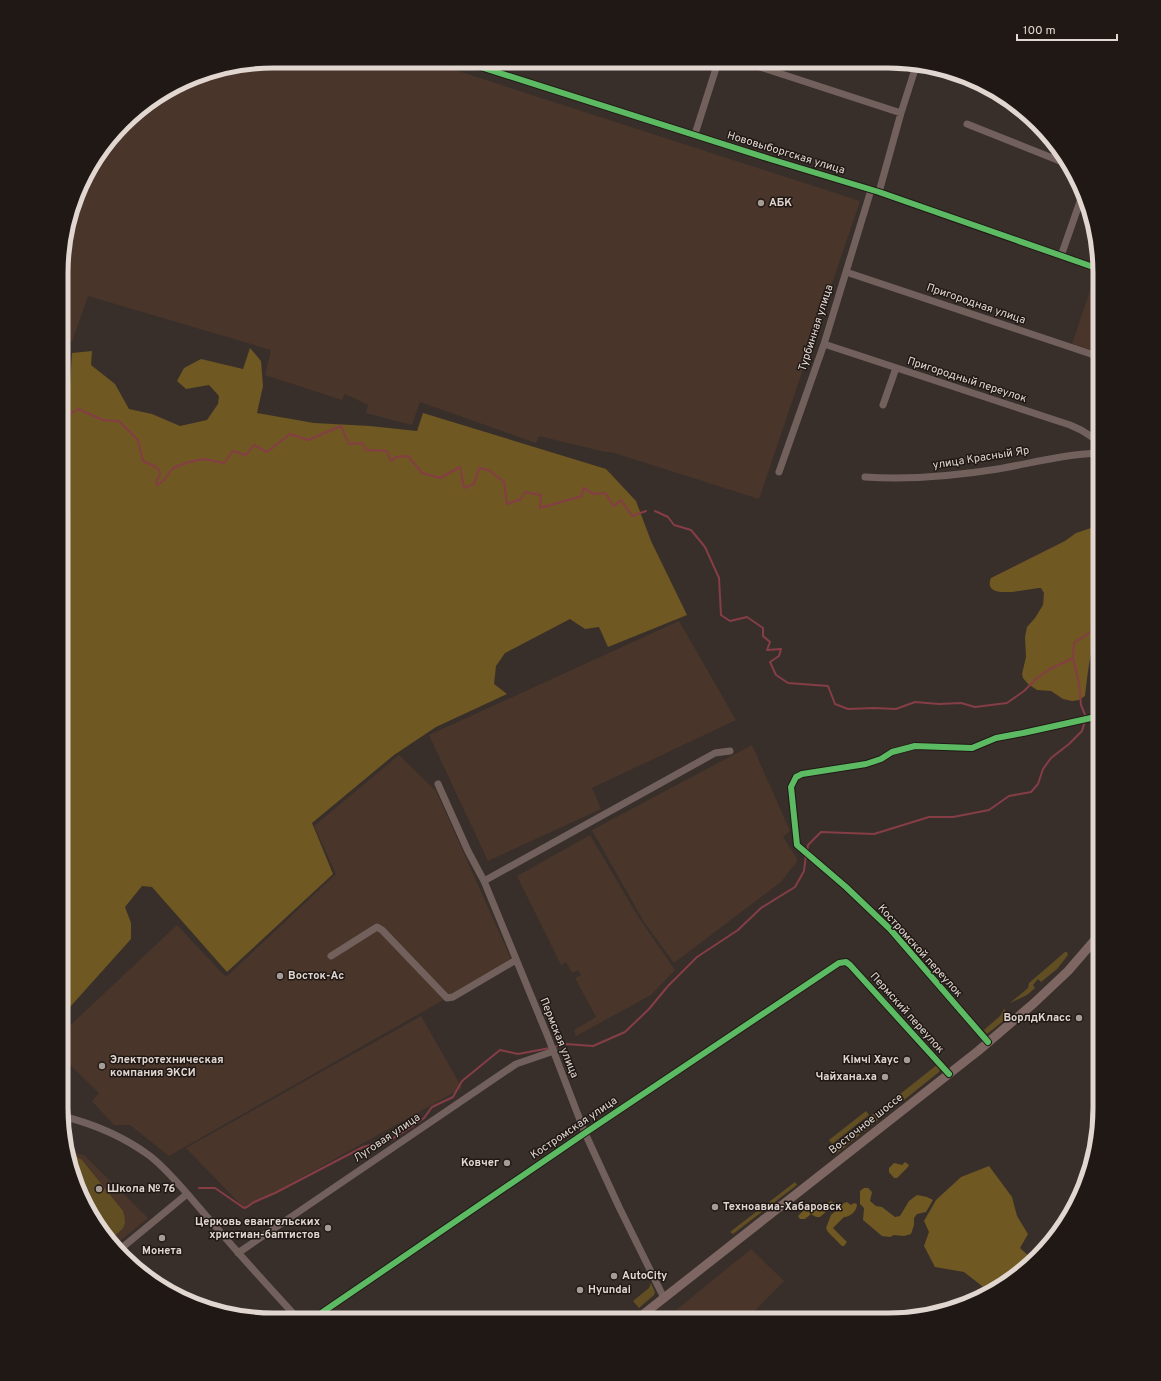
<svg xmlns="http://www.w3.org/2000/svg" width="1161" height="1381" viewBox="0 0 1161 1381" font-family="Overpass,sans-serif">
  <rect width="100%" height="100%" fill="#382f2b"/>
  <path fill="#493529" d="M273 61H427L860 201 759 499 611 452H605L539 436 536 443 420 402 412 425 366 413 368 405 345 394 342 400 265 375 271 350 88 296 72 342 63 337V245L89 167 133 113 205 72Z
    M1095 276 1100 278V353L1072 344Z
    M679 621 736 720 592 788 601 809 488 861 429 735Z
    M752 745 790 831 783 837 798 860 781 882 674 963 644 922 592 830Z
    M399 755 436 791 512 961 169 1156 130 1125H114L92 1101 99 1093 61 1056V1034L177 925 226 977 336 874 314 826Z
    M590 835 639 918 675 970 651 995 576 1036 574 1030 596 1017 575 978 581 975 578 970 572 973 566 962 561 965 517 876Z
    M421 1016 462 1088 245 1209 186 1148Z
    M67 1151 84 1155 148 1218 114 1246 90 1214 68 1163Z
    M751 1249 784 1281 746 1320H664Z"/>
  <path fill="#624e23" d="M1065 952H1067L1068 955 1057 969 1041 982 1038 979 1033 985 1035 988 1027 995 1010 1003 1028 988 1029 983Z
    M1004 1009 1006 1012 1007 1018 987 1034 984 1030 1000 1016Z
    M938 1064 940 1070 939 1072 904 1100 900 1096 891 1103 890 1102Z
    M881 1108 882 1110 875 1116 878 1120 836 1154 833 1152 836 1149 835 1145Z
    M866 1111 869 1115 832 1144 829 1140Z
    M67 1156H75L82 1160 123 1211C128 1227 123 1229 111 1239H108L90 1214 68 1163Z
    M795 1182 797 1185 733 1234 730 1232Z
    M651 1283 655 1292 654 1295 639 1308 633 1301 649 1288Z"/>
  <path fill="#6f5821" d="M250 348 261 361 263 386 257 413 314 423 370 426 417 431 423 413 606 469 636 501 651 541 687 615 608 647 599 627 585 629 570 619 505 653 496 666 494 684 507 694 436 727 394 755 312 823 333 874 227 972 152 887 142 886 125 907 131 923V939L61 1017 63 391 70 386 72 353 92 351 91 365 115 384 129 409 152 414 180 426 207 420 218 404 219 396 209 385 186 389 177 381 184 368 201 359 243 369Z
    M1100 525V628C1091 638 1087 681 1085 696L1079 700 1072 701 1063 699 1051 691 1037 690 1028 684 1023 678 1022 674 1026 657 1025 637 1027 627 1035 618 1043 605 1044 593 1041 588C1030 588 981 602 991 578L1065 541 1076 533Z
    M905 1162 909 1165 908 1167 897 1178H894L889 1172V1168L894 1163 902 1165Z
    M989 1166 1012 1197 1017 1216 1028 1234 1020 1248 1034 1261 991 1293 964 1272 935 1267 924 1246 929 1232 924 1221 936 1200 961 1177Z
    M864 1188H868L872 1192 870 1201 876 1206 882 1207 895 1217 900 1216 909 1201 917 1195 927 1197 933 1200 926 1212 917 1214 914 1218V1225L911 1234 904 1236 894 1235 890 1237 882 1236 863 1220 864 1208 860 1204V1191Z
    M831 1201 839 1205 847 1202 851 1205 854 1203 857 1204C857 1211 850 1217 844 1217L833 1228 847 1242 844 1246H842L828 1232 826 1228 831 1215 837 1210 835 1208 828 1210 820 1217H816L811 1214 805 1219H800L798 1216 805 1209H818Z"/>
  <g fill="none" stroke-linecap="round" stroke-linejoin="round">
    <path stroke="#853d46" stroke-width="2" d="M62 419 78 409 103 420 119 421 138 440 143 461 156 467 160 472V476L156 481 157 485 164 480 173 468 189 462 204 459 224 463 233 451 246 455 254 445 267 452 290 434 308 440 341 426 349 444 362 443 366 450 387 451 391 461 396 457 408 456 422 473 440 478 460 467 464 488 474 484 479 468 489 470 504 482 507 504 521 499 525 492 541 495 540 508 582 496 583 488 594 494 605 493 614 506 621 500 632 516 646 511
      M655 511 668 517 674 525 691 530 705 547 719 578 721 615 730 621 747 617 763 628V636L770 642 767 650 781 649 779 656 770 662 776 675 788 683 828 686 835 704 848 709 874 708 896 709 915 702 939 704 961 703 975 707 1007 703 1024 691 1037 678 1050 669 1073 658 1074 643 1092 631 1100 619
      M1073 658 1079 683 1081 705 1086 717
      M807 851 808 845 821 832 874 834 929 817H953L989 810 1009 796 1031 792 1038 784 1043 769 1051 758 1069 744 1082 731 1085 721
      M554 1047 566 1044 593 1046 625 1032 649 1009 668 986 697 957 738 930 761 908 795 887 804 871 806 855
      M199 1188H215L244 1208 247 1207 254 1202 275 1193 363 1147 392 1139 411 1127 424 1118 432 1107 453 1097 462 1081 500 1050 518 1054 550 1048"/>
    <path stroke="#72605c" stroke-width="7" d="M465 62 770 159 879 192 1099 269
      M745 62 901 113
      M967 124 1070 165
      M695 134 718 62
      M879 192 901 113 917 63
      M1061 256 1083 193
      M846 272 1100 357
      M824 344 1070 425 1081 430 1100 442
      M883 405 896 368
      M779 472 824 344 871 190
      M865 477C909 480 954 476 998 469 1032 463 1065 454 1100 453
      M438 784 468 851 484 881 548 1037 585 1133 619 1207 664 1298
      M484 881 715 753 730 751
      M331 956 377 927 382 930 447 998 453 997 516 960
      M988 1042 890 929 846 887 797 845 791 787 796 777 802 774 866 764 881 759 892 752 915 746 972 748 996 738 1023 733 1100 716
      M62 1116C94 1124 123 1136 150 1156 173 1174 196 1205 216 1227 243 1259 271 1289 299 1320
      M118 1251 187 1194
      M238 1253 516 1064 554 1051
      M311 1320 585 1133 839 963 846 962 850 965 949 1074"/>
    <path stroke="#7e6762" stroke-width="9" d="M636 1320 978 1051 1033 1004 1068 971 1100 934"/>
    <defs>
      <path id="cycleway" d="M465 62 770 159 879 192 1099 269
        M988 1042 890 929 846 887 797 845 791 787 796 777 802 774 866 764 881 759 892 752 915 746 972 748 996 738 1023 733 1100 716
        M311 1320 585 1133 839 963 846 962 850 965 949 1074"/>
    </defs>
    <use href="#cycleway" stroke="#1f1814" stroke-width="8"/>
    <use href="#cycleway" stroke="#5cba63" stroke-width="6"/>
  </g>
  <g fill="#a69c96" stroke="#1f1814" stroke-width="1.5">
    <circle cx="761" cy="203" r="4"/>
    <circle cx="280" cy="976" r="4"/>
    <circle cx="1079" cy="1018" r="4"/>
    <circle cx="907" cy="1060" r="4"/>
    <circle cx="102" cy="1066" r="4"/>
    <circle cx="885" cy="1077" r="4"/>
    <circle cx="507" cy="1163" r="4"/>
    <circle cx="99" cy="1189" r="4"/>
    <circle cx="715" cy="1207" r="4"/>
    <circle cx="328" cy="1228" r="4"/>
    <circle cx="162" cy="1238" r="4"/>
    <circle cx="614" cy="1276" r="4"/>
    <circle cx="580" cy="1290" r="4"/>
  </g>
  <g text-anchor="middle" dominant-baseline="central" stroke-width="3" stroke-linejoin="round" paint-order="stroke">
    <g font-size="11" fill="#e1d6d0" stroke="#1f1814">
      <text transform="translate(786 153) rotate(17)">Нововыборгская улица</text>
      <text transform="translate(976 304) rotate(19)">Пригородная улица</text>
      <text transform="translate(816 328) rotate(-72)">Турбинная улица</text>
      <text transform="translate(967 380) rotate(18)">Пригородный переулок</text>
      <text transform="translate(981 458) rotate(-9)">улица Красный Яр</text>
      <text transform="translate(920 951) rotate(48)">Костромской переулок</text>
      <text transform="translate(907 1013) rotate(48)">Пермский переулок</text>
      <text transform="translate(559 1038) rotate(68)">Пермская улица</text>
      <text transform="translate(866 1124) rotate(-38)">Восточное шоссе</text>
      <text transform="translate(574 1128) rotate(-34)">Костромская улица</text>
      <text transform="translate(387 1138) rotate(-34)">Луговая улица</text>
    </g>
    <g font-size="11" font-weight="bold" fill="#e1d6d0" stroke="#1f1814" text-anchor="start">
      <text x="769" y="203">АБК</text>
      <text x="288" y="976">Восток-Ас</text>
      <text x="1071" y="1018" text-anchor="end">ВорлдКласс</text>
      <text x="110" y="1060">Электротехническая<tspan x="110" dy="13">компания ЭКСИ</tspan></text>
      <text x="899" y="1060" text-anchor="end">Кiмчi Хаус</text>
      <text x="877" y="1077" text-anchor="end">Чайхана.ха</text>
      <text x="499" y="1163" text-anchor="end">Ковчег</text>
      <text x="107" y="1189">Школа № 76</text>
      <text x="723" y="1207">Техноавиа-Хабаровск</text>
      <text x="320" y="1222" text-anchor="end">Церковь евангельских<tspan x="320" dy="13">христиан-баптистов</tspan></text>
      <text x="162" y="1251" text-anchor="middle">Монета</text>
      <text x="622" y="1276">AutoCity</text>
      <text x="588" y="1290">Hyundai</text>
    </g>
  </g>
  <path d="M0 0H1161V1381H0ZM273 68H888A205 205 0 0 1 1093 273V1108A205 205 0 0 1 888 1313H273A205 205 0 0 1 68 1108V273A205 205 0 0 1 273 68Z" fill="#1f1814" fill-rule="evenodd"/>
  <path fill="none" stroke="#e1d6d0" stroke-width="5" d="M273 68H888A205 205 0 0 1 1093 273V1108A205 205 0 0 1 888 1313H273A205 205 0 0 1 68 1108V273A205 205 0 0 1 273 68Z"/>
  <path d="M1017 34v6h100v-6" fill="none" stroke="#e1d6d0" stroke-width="2"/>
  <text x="1023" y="34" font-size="12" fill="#e1d6d0" stroke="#1f1814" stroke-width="3" paint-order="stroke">100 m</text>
</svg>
